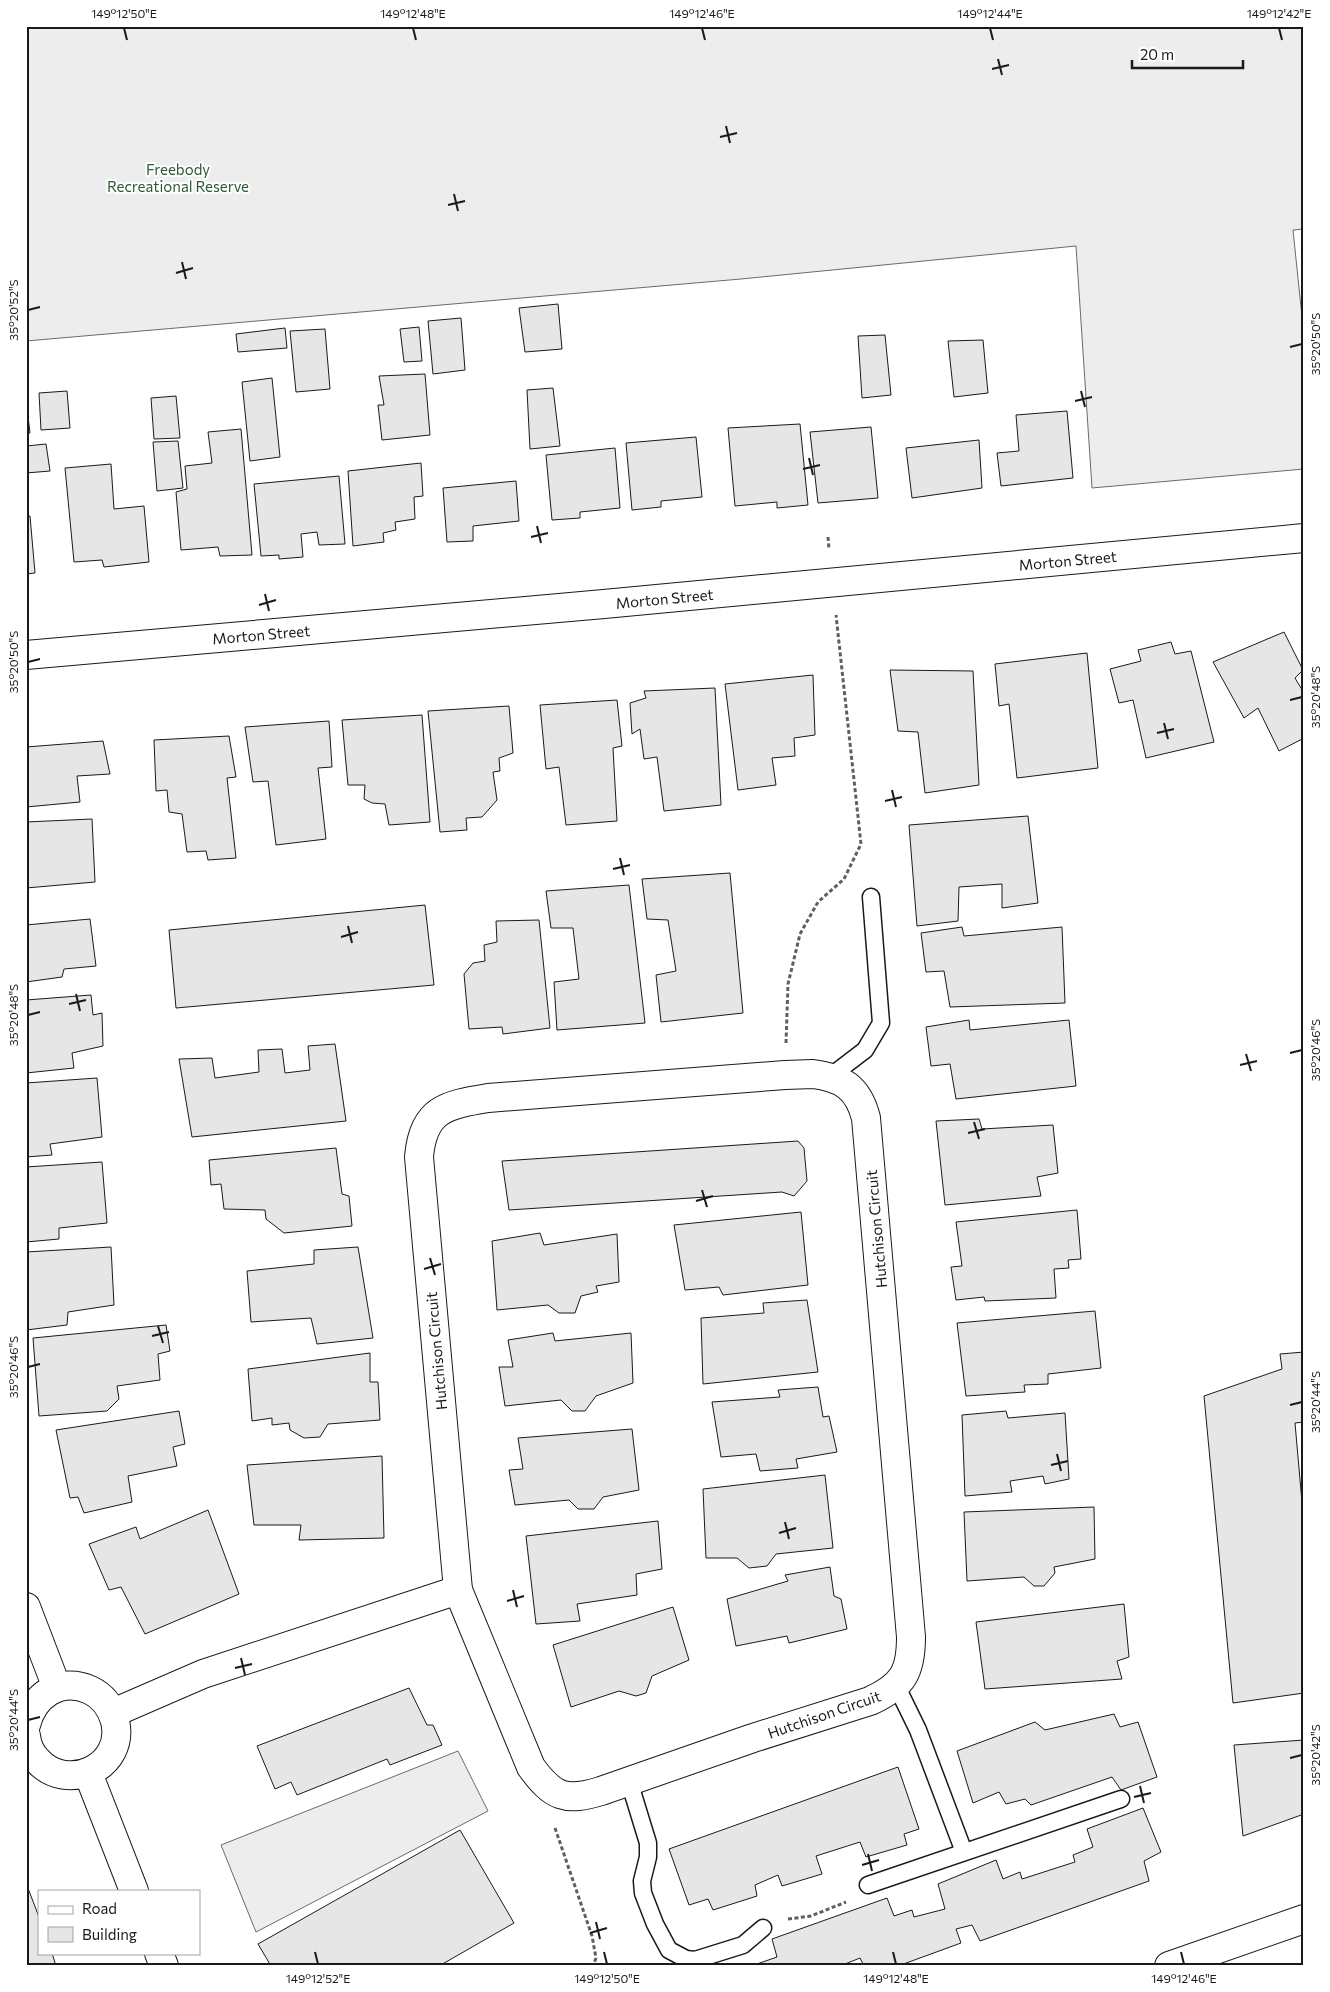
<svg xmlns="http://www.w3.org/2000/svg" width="1330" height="1992" viewBox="0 0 1330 1992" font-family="Commissioner,sans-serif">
  <rect width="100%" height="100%" fill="#fff"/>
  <path fill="#ededed" stroke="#6a6a6a" d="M26 26H1304V229L1293 230 1304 336V469L1092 488 1076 246 741 279 26 341Z
    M458 1751 488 1811 256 1932 221 1845Z"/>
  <path fill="#e6e6e6" stroke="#1a1a1a" d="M558 304 562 349 525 352 519 308Z
    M461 318 465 370 433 374 428 321Z
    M419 327 422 361 404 362 400 329Z
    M285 328 287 348 238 352 236 334Z
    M325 329 330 389 296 392 290 331Z
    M885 335 891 395 862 398 858 336Z
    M983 340 988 393 954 397 948 341Z
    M425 374 430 435 382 440 378 405H384L379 376Z
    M272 378 280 457 250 461 242 382Z
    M553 388 560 446 530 449 527 390Z
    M67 391 70 428 41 430 39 393Z
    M176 396 180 438 154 439 151 398Z
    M26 400 30 433H26Z
    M1067 411 1073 478 1001 486 997 453 1019 451 1016 415Z
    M800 424 808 505 777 508V502L735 506 728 428Z
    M871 427 878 498 818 503 810 432Z
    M241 429 252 555 220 556 218 547 181 550 176 492 187 489 185 466 212 463 208 432Z
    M696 437 702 497 661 501V507L632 510 626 443Z
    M979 440 982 488 912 498 906 448Z
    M178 441 183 488 157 491 153 442Z
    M46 444 50 471 26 473V446Z
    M615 448 620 508 580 512V518L552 520 546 455Z
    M421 463 423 496 414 497 415 519 395 522 396 530 383 533 384 542 353 546 348 471Z
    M111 464 114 509 144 506 149 562 104 567 102 560 74 562 65 468Z
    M339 476 345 544 319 545 317 532 301 534 303 557 279 559V555L261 556 254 484Z
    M516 481 519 521 473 526V541L447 542 443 488Z
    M26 516H30L35 573 26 574Z
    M1284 632 1303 670 1295 678 1304 693V738L1279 751 1258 708 1244 718 1213 662Z
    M1171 642 1175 654 1191 651 1214 742 1146 758 1133 700 1119 703 1110 669 1141 661 1138 650Z
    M1087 653 1098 768 1017 778 1009 704 999 706 995 664Z
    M890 670 973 671 979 785 925 793 918 732 898 731Z
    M813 675 815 735 794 738 795 756 772 758 776 785 738 790 725 684Z
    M715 688 721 805 664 811 657 757 644 759 640 729 632 734 630 703 646 698 644 691Z
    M617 700 622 746 613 748 617 821 566 825 559 767 546 769 540 705Z
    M509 706 513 753 499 758 500 771 493 772 497 800 482 817 466 818 467 830 440 832 428 711Z
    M422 715 430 822 389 825 385 804 372 803 364 799 365 785H348L342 720Z
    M329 721 332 767 318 768 326 839 276 845 268 781 253 782 245 727Z
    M229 736 236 777 227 778 236 858 208 860 206 851 187 852 182 814 169 812 167 790 156 791 154 740Z
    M103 741 110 774 77 776 80 802 26 807V747Z
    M1028 816 1038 903 1002 908V884L959 887 958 921 917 926 909 825Z
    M92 819 95 882 26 888V822Z
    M730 873 743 1013 661 1022 656 975 676 971 668 920 647 919 642 879Z
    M629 885 645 1023 557 1030 554 982 579 979 573 928H551L546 891Z
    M425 905 434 985 176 1008 169 930Z
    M90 919 96 966 64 969 62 977 26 982V925Z
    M539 920 550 1028 503 1034 502 1027 469 1029 464 974 473 963 485 961 484 945 497 942 496 921Z
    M962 927 964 936 1062 927 1065 1003 950 1007 944 971 926 972 921 933Z
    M91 995 93 1015 102 1013 103 1046 72 1053 74 1068 26 1073V1000Z
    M969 1020 970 1030 1069 1020 1076 1086 956 1099 950 1064 931 1066 926 1027Z
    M335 1044 346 1121 192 1137 179 1059 212 1058 215 1078 259 1072 258 1050 282 1049 285 1073 310 1070 308 1046Z
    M97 1078 102 1137 50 1144 52 1155 26 1157V1083Z
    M979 1119 982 1129 1053 1125 1058 1173 1037 1177 1041 1196 945 1205 936 1121Z
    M798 1141 804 1148 807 1181 794 1196 782 1192 509 1210 502 1161Z
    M336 1148 342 1194 349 1196 352 1226 284 1233 266 1219 265 1210 224 1209 221 1184 211 1185 209 1160Z
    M102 1162 107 1223 59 1228V1239L26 1242V1167Z
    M1077 1210 1081 1259 1068 1260 1069 1268 1054 1269 1056 1298 985 1301 984 1297 956 1300 951 1267 962 1266 956 1222Z
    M801 1212 808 1285 723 1295 719 1287 685 1290 674 1225Z
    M540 1233 544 1245 617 1234 619 1282 596 1286 598 1292 581 1296 575 1313H559L548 1305 497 1310 492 1241Z
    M111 1247 114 1305 68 1312 67 1325 26 1330V1252Z
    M358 1247 373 1338 317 1344 311 1318 251 1322 247 1271 314 1264V1250Z
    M807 1300 818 1372 703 1384 701 1318 764 1313 763 1303Z
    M1095 1311 1101 1368 1048 1374V1384L1024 1385 1025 1392 966 1396 957 1323Z
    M166 1325 170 1351 158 1354 160 1380 117 1386 119 1399 107 1411 39 1416 33 1338Z
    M553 1333 555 1341 631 1333 633 1383 596 1396 585 1411H572L561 1400 505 1406 499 1367H513L508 1340Z
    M1304 1352V1422L1295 1423 1304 1525V1693L1233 1703 1204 1396 1282 1369 1280 1354Z
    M370 1353V1382H378L380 1420 328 1424 320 1437 304 1438 290 1430 289 1423 272 1425V1418L252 1421 248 1369Z
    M818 1387 823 1417 829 1416 837 1452 796 1459 798 1468 760 1471 756 1454 721 1457 712 1402 780 1397 778 1390Z
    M179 1411 185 1444 173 1447 177 1466 128 1476 132 1502 84 1513 78 1497 70 1498 56 1430Z
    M1006 1411 1008 1418 1065 1413 1069 1479 1045 1484 1043 1476 1010 1481 1012 1492 965 1496 962 1415Z
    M632 1429 639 1490 603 1497 594 1509H578L569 1500 515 1505 509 1470 523 1469 518 1438Z
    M382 1456 384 1538 299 1540 301 1525H254L247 1465Z
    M825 1475 833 1548 776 1554 767 1566 749 1568 737 1558H706L703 1489Z
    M1094 1507 1095 1559 1054 1567 1055 1573 1044 1586H1034L1024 1577 967 1581 964 1512Z
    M208 1510 239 1594 145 1634 121 1587 109 1590 89 1544 136 1527 140 1539Z
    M658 1521 662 1569 636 1574 637 1595 577 1604 580 1621 536 1624 526 1536Z
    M830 1567 834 1596 841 1599 847 1629 789 1643 787 1636 736 1646 727 1599 788 1581 785 1575Z
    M1124 1604 1129 1657 1117 1661 1122 1679 985 1689 976 1622Z
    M673 1607 689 1660 652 1676 646 1693 636 1696 619 1691 571 1707 553 1645Z
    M409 1688 427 1725H433L442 1745 390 1765 387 1759 297 1795 291 1782 275 1789 257 1746Z
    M1114 1714 1120 1727 1138 1722 1157 1777 1121 1790 1112 1777 1031 1805 1025 1799 1006 1804 999 1792 973 1803 957 1751 1035 1722 1045 1730Z
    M1304 1740V1814L1243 1836 1234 1745Z
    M898 1767 919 1829 904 1834 907 1845 866 1857 860 1842 816 1856 822 1874 782 1886 778 1875 755 1885 757 1896 713 1910 708 1899 689 1905 669 1849Z
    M1143 1808 1161 1852 1144 1861 1149 1881 980 1941 972 1925 956 1929 961 1943 898 1966H864L860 1958 840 1966H757V1964L777 1957 772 1939 887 1898 894 1916 912 1910 914 1917 945 1909 938 1884 996 1860 1003 1879 1020 1872 1022 1879 1075 1862 1073 1855 1093 1847 1087 1829Z
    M460 1830 514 1923 439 1966H271L258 1944Z
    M26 1883 39 1917V1953H52L56 1966H26Z"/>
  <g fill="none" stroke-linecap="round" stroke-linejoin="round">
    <defs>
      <path id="lane" d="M831 1076 865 1050 881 1023 871 897
        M896 1685 918 1730 964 1852
        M629 1781 648 1843V1857L642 1881 643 1893 655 1924 669 1950 686 1959 695 1960 743 1945 763 1928
        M868 1885 1121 1799"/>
      <g id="street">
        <path id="s1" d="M26 655 604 604 1304 538"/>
        <path d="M813 1074C842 1078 858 1087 866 1118L911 1637C911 1672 903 1686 870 1701L753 1738 601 1791C565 1802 553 1797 531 1767L458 1590 419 1157C423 1109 446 1105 488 1098L785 1075Z"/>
        <path d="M113 1713 203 1674 458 1590"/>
      </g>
      <path id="secondary" d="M26 1607 57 1688
        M26 1725C33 1696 60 1676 90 1690 103 1696 111 1707 115 1721 126 1767 67 1794 37 1760 31 1754 27 1745 26 1736
        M88 1773 134 1891
        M159 1953 164 1966
        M1169 1966 1304 1919"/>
    </defs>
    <use href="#lane" stroke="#1a1a1a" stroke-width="19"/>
    <use href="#street" stroke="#1a1a1a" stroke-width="30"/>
    <use href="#secondary" stroke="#1a1a1a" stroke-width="30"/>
    <path stroke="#5f5f5f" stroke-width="3" stroke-dasharray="4 2.5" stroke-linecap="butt" d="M828 537 829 549
      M786 1043 788 984 800 934 818 902 844 879 861 844 836 615
      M555 1828 592 1936 596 1958 593 1966
      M788 1919 811 1916 846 1902"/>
    <use href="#lane" stroke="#fff" stroke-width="16"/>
    <use href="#street" stroke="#fff" stroke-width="28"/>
    <use href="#secondary" stroke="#fff" stroke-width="28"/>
  </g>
  <path fill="none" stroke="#1a1a1a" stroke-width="2" d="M124 28 127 40M413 28 416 40M702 28 705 40M990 28 993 40M1279 28 1282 40M998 59 1002 75M992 69 1009 65M726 126 730 143M720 137 737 133M454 194 458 211M448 205 465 201M182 262 186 279M176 273 193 268M28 310 40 307M1290 347 1302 344M1081 391 1085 407M1075 401 1092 397M809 458 813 475M803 469 820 465M537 526 541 543M531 537 548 533M265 594 269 611M259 605 276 600M28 662 40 659M1290 700 1302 697M1164 723 1168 739M1157 733 1174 729M892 790 896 807M885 801 902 797M620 858 624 875M613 869 630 865M348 926 352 943M341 937 358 932M76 994 80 1011M69 1004 86 1000M28 1015 40 1012M1290 1053 1302 1050M1246 1054 1251 1071M1240 1065 1257 1061M974 1122 979 1139M968 1133 985 1129M702 1190 707 1207M696 1201 713 1196M430 1258 435 1275M424 1269 441 1264M158 1326 163 1343M152 1336 169 1332M28 1367 40 1364M1290 1405 1302 1402M1057 1454 1061 1471M1051 1465 1068 1461M785 1522 789 1539M779 1533 796 1528M513 1590 517 1607M507 1601 524 1596M241 1658 245 1675M235 1668 252 1664M28 1720 40 1717M1290 1758 1302 1755M1140 1786 1144 1803M1134 1797 1151 1793M868 1854 872 1871M862 1865 879 1860M596 1922 600 1939M590 1933 607 1928M315 1952 318 1964M604 1952 607 1964M893 1952 896 1964M1181 1952 1184 1964"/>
  <g text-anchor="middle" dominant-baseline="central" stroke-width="4" stroke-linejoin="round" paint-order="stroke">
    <g font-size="15" fill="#2b5a34" stroke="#fff">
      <text x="178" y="169">Freebody<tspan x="178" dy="17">Recreational Reserve</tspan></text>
    </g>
    <g font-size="15" fill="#1a1a1a" stroke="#fff">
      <text stroke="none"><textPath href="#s1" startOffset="1046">Morton Street</textPath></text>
      <text stroke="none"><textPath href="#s1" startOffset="641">Morton Street</textPath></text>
      <text stroke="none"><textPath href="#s1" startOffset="236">Morton Street</textPath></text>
      <text transform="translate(876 1229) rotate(-95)">Hutchison Circuit</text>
      <text transform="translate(436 1351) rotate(-95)">Hutchison Circuit</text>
      <text transform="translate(824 1714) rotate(-19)">Hutchison Circuit</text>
    </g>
  </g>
  <rect width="1330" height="1992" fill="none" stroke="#ffffff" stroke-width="55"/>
  <rect x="38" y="1890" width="162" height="65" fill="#ffffff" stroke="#a3a3a3"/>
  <rect x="48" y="1906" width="25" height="8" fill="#ffffff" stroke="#a3a3a3"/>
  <text x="82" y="1914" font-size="15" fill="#1a1a1a">Road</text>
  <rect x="48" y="1927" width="25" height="15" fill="#e6e6e6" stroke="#a3a3a3"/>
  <text x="82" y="1940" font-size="15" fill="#1a1a1a">Building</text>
  <path d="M1132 60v8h111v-8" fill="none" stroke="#1a1a1a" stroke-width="2.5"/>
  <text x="1140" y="60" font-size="15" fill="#1a1a1a" stroke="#ffffff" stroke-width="4" paint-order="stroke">20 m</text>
  <rect x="28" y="28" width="1274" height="1936" fill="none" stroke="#1a1a1a" stroke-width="2"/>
  <g font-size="12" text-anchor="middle" fill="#1a1a1a">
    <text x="124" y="18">149°12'50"E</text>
    <text x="413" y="18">149°12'48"E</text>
    <text x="702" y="18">149°12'46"E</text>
    <text x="990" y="18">149°12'44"E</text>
    <text x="1279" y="18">149°12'42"E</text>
    <text transform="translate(14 310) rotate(-90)" y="4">35°20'52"S</text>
    <text transform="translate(1316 344) rotate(-90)" y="4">35°20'50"S</text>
    <text transform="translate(14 662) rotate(-90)" y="4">35°20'50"S</text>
    <text transform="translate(1316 697) rotate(-90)" y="4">35°20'48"S</text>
    <text transform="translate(14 1015) rotate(-90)" y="4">35°20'48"S</text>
    <text transform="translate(1316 1050) rotate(-90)" y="4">35°20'46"S</text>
    <text transform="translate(14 1367) rotate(-90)" y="4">35°20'46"S</text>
    <text transform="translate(1316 1402) rotate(-90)" y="4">35°20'44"S</text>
    <text transform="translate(14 1720) rotate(-90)" y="4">35°20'44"S</text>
    <text transform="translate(1316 1755) rotate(-90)" y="4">35°20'42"S</text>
    <text x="318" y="1983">149°12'52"E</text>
    <text x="607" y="1983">149°12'50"E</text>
    <text x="896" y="1983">149°12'48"E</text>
    <text x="1184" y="1983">149°12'46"E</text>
  </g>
</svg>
